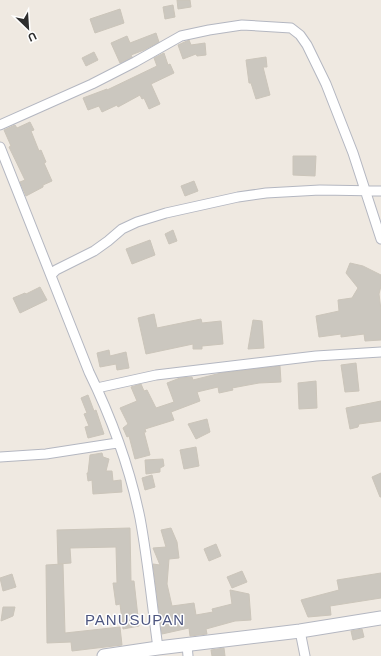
<svg xmlns="http://www.w3.org/2000/svg" width="381" height="656" viewBox="0 0 381 656" font-family="Helvetica,sans-serif">
  <rect width="100%" height="100%" fill="#efe9e1"/>
  <path fill="#cbc7bf" stroke="#cbc5ba" d="M177 0H190L191 7 178 9Z
    M173 5 175 17 165 19 163 7Z
    M120 9 124 23 95 33 90 19Z
    M156 33 159 42 144 50 131 55 132 57 120 63 111 43 127 36 130 43Z
    M189 40 191 45 205 43 206 55 197 56 196 54 183 59 178 45Z
    M94 52 98 60 86 66 82 58Z
    M164 53 168 65 170 64 174 73 151 84 160 104 149 109 144 98 142 99 140 95 118 107 117 105 102 112 99 106 88 110 83 98 107 89V90L157 66 154 58Z
    M266 57 267 67H263L270 95 256 99 251 83H249L246 60Z
    M30 122 34 130 31 131 39 151 41 150 46 162 44 163 52 181 43 185V187L26 196 20 182 25 180 9 147 11 146 4 130 15 125 17 128Z
    M293 156H316L315 176 293 175Z
    M194 181 198 191 185 196 181 186Z
    M173 230 177 241 169 244 165 234Z
    M150 240 155 255 132 264 126 249Z
    M350 263 363 266 381 275V286L379 294 381 310V340L365 341 364 334 341 337V334L319 337 316 316 339 311 338 300 352 298 358 288 346 273Z
    M40 287 47 300 20 313 13 298 25 293 26 294Z
    M154 314 157 328 201 319 202 323 221 321 223 344 202 346V349H193V344L146 354 138 318Z
    M253 320 262 321 264 348 248 349Z
    M109 350 110 356 126 352 129 368 117 370 116 364 100 367 97 353Z
    M356 363 359 391 345 392 341 365Z
    M280 366 281 382 259 383 232 388 233 390 219 393 218 387 197 392 200 401 171 412 174 420 145 429 146 432H144L150 455 135 459 129 436 127 437 123 428 128 424 120 408 137 401 131 387 141 384 144 391 147 390 156 408 174 402 167 383 180 378 192 377 193 380 221 373Z
    M316 381 317 408 299 409 298 383Z
    M88 395 94 411 96 410 104 434 88 438 85 427 89 426 84 414 87 413 81 398Z
    M381 401V421L359 424 358 427 350 429 346 408Z
    M207 419 210 432 196 439 188 424Z
    M196 447 199 466 184 469 180 450Z
    M102 453 103 457 109 459 106 471H112L113 481 121 480 122 492 93 494 92 480 88 481 87 473H88L90 455Z
    M163 459 164 466 160 468V472L146 474 145 460Z
    M381 473V497H380L372 477Z
    M152 475 155 487 145 490 142 478Z
    M130 528 131 581H134L139 626 123 629 120 604 116 605 113 583H117L116 547 70 548 71 563 58 564 57 530Z
    M171 528 177 542 179 558 169 559 167 584 172 606 194 603 196 615 213 612 212 609 232 604 230 590 249 594 251 620 235 621 206 629 207 634 190 636 189 628 162 634 153 564 160 565 153 548 166 547 161 530Z
    M216 544 221 556 209 561 204 549Z
    M63 564 65 633 120 627 122 645 72 651 71 642 47 643 46 565Z
    M242 571 247 582 232 588 227 577Z
    M381 573V598L330 606 331 615 308 617 301 600 339 590 337 580Z
    M12 574 16 587 3 591 0 578Z
    M3 607H15L13 616 1 621Z
    M362 629 364 637 353 640 351 631Z
    M224 648 225 656H212L211 650Z"/>
  <g fill="none" stroke-linecap="round" stroke-linejoin="round">
    <defs>
      <path id="street" d="M0 125 92 84 135 62 181 36 209 30 242 25 291 28 300 35 307 45 326 84 353 153 381 239
        M0 147 89 372C111 417 130 469 140 518 148 561 152 605 158 648
        M51 275 56 270 94 251 108 241 122 229 137 222 166 213 238 197 266 193 320 190 381 191
        M97 388 156 375 316 356 381 352
        M0 457 46 454 117 443
        M300 631 305 656
        M187 645 188 656"/>
      <path id="secondary" d="M104 656 158 648 300 631 381 618"/>
    </defs>
    <use href="#street" stroke="#b4b7c1" stroke-width="11"/>
    <use href="#secondary" stroke="#b4b7c1" stroke-width="15"/>
    <use href="#street" stroke="#fff" stroke-width="9"/>
    <use href="#secondary" stroke="#fff" stroke-width="13"/>
  </g>
  <g text-anchor="middle" dominant-baseline="central" stroke-width="3" stroke-linejoin="round" paint-order="stroke">
    <g font-size="15" letter-spacing="1" fill="#4d5680" stroke="#fff">
      <text x="135" y="619">PANUSUPAN</text>
    </g>
  </g>
  <g transform="translate(28 28) rotate(155)" stroke="#ffffff" stroke-width="3" paint-order="stroke">
  <path d="M0-3L7 15L0 10L-7 15Z" fill="#2e2e2e"/>
  <text y="-6" font-size="11" font-weight="bold" text-anchor="middle" fill="#2e2e2e">U</text>
  </g>
</svg>
